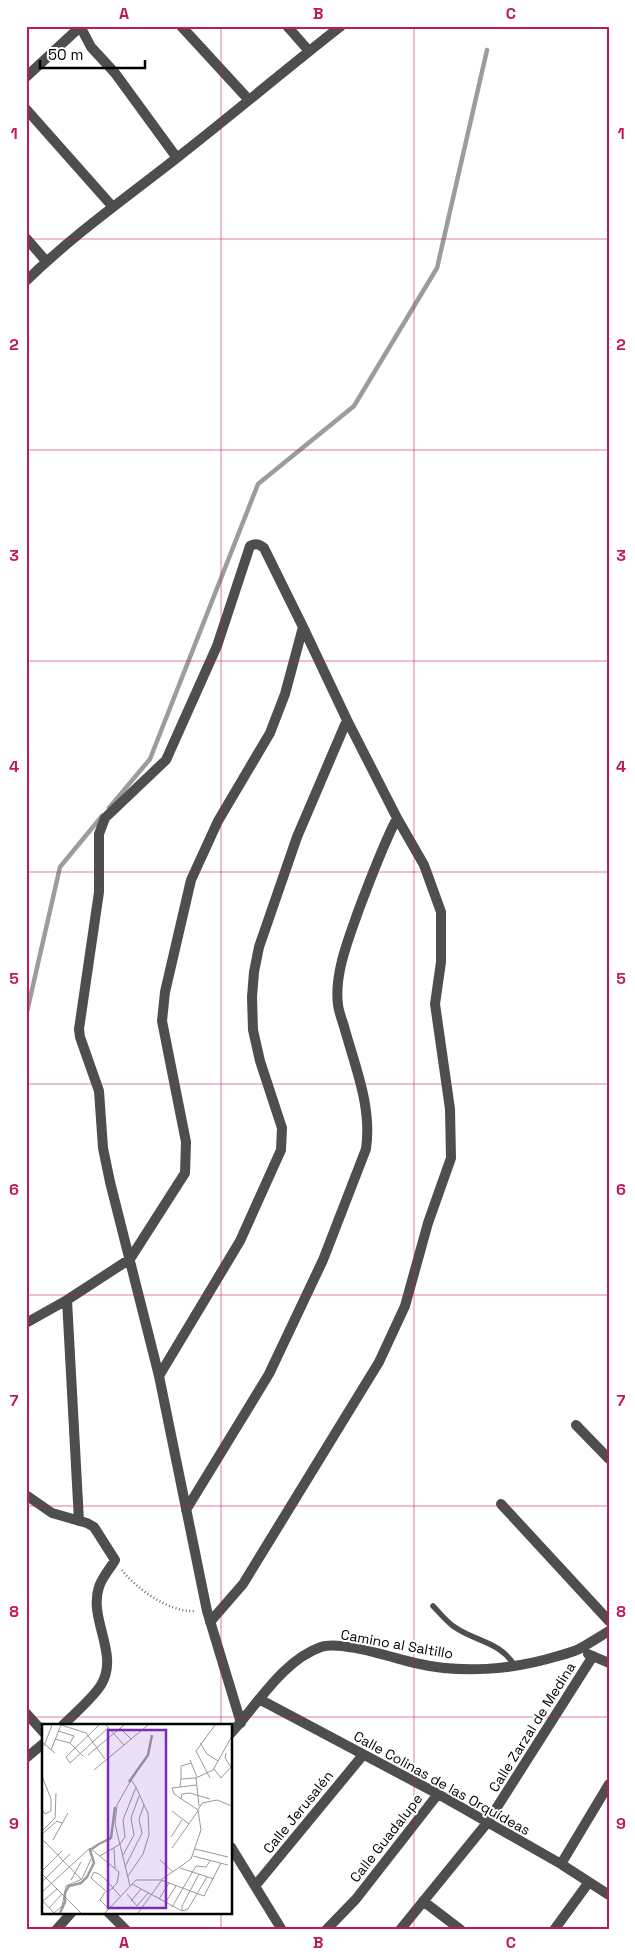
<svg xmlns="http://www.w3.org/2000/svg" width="635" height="1956" viewBox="0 0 635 1956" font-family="'Space Grotesk',sans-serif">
  <rect width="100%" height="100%" fill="#fff"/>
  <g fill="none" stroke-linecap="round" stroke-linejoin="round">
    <path stroke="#9c9c9c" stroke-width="4.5" d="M109 808 150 759 258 484 354 406 437 268 487 50
      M26 1016 60 867 102 816"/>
    <path stroke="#707070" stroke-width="2.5" stroke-dasharray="1 2.5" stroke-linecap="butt" d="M122 1570C136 1589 171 1613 195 1611"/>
    <path stroke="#4e4e4e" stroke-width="5.5" d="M433 1606C439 1612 445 1620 453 1626 475 1642 500 1641 515 1666"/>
    <path stroke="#4e4e4e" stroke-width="10" d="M80 26 91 47 115 73 177 158
      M181 26 249 100
      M287 26 309 51
      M26 77 81 26
      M26 109 112 206
      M26 238 46 261
      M26 281C73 235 127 197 178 157 233 114 286 69 341 26
      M67 1300 79 1521
      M26 1323 67 1300 130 1259 185 1173 186 1142 162 1021 165 992 191 880 218 821 270 733 285 694 303 627 347 720 397 818C382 847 371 878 359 909 349 938 334 973 338 1005 339 1013 343 1022 345 1030 356 1069 372 1108 366 1149L323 1260 269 1374 186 1510
      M159 1376 240 1241 281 1150 282 1128 260 1061 253 1030 252 997 254 972 259 947 297 837 347 720
      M576 1425 609 1459
      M26 1495 52 1513 87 1523 94 1527 115 1560C110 1569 102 1577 99 1587 88 1619 120 1654 101 1685 92 1699 74 1714 63 1725
      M501 1504 609 1621
      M210 1622 243 1584 379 1362 405 1306 428 1223 451 1158 450 1109 435 1004 441 962V912L424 865 397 818
      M588 1654 609 1663
      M259 1699 438 1794 561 1864 609 1895
      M26 1713 44 1733
      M241 1723 207 1611 159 1376 110 1182 103 1148 99 1091 80 1037 79 1029 99 892V834L105 818 166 760 217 646 250 546C256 543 259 544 264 548L303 627
      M231 1733C257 1705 283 1660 321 1647 340 1640 393 1658 415 1663 461 1674 512 1670 558 1656 565 1654 573 1652 579 1649 590 1643 599 1637 609 1631
      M26 1758 44 1743
      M231 1847 282 1930
      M561 1864 609 1784
      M255 1886 363 1755
      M423 1901 461 1930
      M108 1912 126 1930
      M56 1930 72 1912
      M326 1930 356 1899 438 1794
      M400 1930 487 1823 593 1656
      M554 1930 589 1882"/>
  </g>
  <path fill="none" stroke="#c2185b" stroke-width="1" stroke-opacity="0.55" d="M221 26V1725M414 26V1930M26 239H609M26 450H609M26 661H609M26 872H609M26 1084H609M26 1295H609M26 1506H609M26 1717H609M221 1912V1930"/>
  <g text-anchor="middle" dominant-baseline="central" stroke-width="4" stroke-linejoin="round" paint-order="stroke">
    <g font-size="14" fill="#000" stroke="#fff">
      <text transform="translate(397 1644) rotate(10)">Camino al Saltillo</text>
      <text transform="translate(532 1727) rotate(-58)">Calle Zarzal de Medina</text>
      <text transform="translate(442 1783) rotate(29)">Calle Colinas de las Orquídeas</text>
      <text transform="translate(298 1812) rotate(-51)">Calle Jerusalén</text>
      <text transform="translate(386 1838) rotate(-52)">Calle Guadalupe</text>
    </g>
  </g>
  <g transform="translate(42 1724)">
    <rect width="190" height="190" fill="#fff"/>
    <path fill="none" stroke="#9c9c9c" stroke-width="2.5" d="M87 58 106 31 110 11M57 120 69 114 73 83M18 189 23 178V169L27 162 39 159 45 153 52 139 48 126 57 120"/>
    <path fill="none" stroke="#999" stroke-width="1" d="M19 1 44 9 63 35M57 1 24 33 28 39 67 3M64 1 82 21M78 4 89 15M16 7 32 12 28 19M13 15 28 19 41 32M0 18 13 29M158 19 165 30 176 37M2 22 10 1M9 26 19 1M184 29 183 34 189 43M46 31 82 1M148 36 155 53M172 45 179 54 190 42M52 46 106 1M0 52 9 75V87L3 90 0 85M154 54 157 82M168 54 154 27 173 1M139 55V42L149 39M154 61 130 64 132 70 156 86M138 63 139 55 154 54 171 46 190 12M139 75 140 70 148 69 168 75M130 87 147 100M0 107 13 94 14 69M0 110 15 97 20 99M129 113 140 96M0 115 39 155M11 116 26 89M72 124 73 144M130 124 156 87M153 125 186 133M81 131 92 111 89 94 97 72M58 132 78 120 83 113 81 96 94 63 102 81 97 95 100 109 83 143M151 132 186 141M118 136 131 148M138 144 172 155M0 147 20 127M0 150 39 189M86 152 101 130 107 111 106 89 102 81M29 156 39 138M119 156 162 172 179 139M0 158 28 130M90 160 140 187M88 162 73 100 75 81 89 56 94 63M0 168 48 124 77 148 75 159 73 161 71 164 65 168 49 154 52 148 57 150 63 155 71 164 72 165 79 173M63 168 58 176 67 185M85 170 95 182 106 169M117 175 127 159M0 176 12 189M1 177 15 165M89 177 99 165M123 179 134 162M130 183 154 142 164 143 168 137M7 184 20 170M140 187 146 185 165 153M140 187V182L157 150M12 189 20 182 24 162 40 155 49 135M63 189 94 156H119L149 135 159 106 156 86 160 79 175 76 190 82M96 189 120 156"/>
    <path fill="#7b2cbf" fill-opacity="0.15" stroke="#7b2cbf" stroke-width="2.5" d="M66 6H124V184H66Z"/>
    <rect width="190" height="190" fill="none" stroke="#000" stroke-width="2.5"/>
  </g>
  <rect width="635" height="1956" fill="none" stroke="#ffffff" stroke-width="55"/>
  <path d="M40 60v8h105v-8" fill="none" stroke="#000000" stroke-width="2.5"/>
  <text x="48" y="60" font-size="15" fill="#000000" stroke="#ffffff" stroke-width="4" paint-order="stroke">50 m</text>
  <rect x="28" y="28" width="580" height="1900" fill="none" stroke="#c2185b" stroke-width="2"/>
  <g font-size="16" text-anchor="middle" font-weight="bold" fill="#c2185b">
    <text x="124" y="19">A</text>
    <text x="318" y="19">B</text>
    <text x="511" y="19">C</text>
    <text x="14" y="139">1</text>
    <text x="621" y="139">1</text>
    <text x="14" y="350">2</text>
    <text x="621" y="350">2</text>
    <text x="14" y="561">3</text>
    <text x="621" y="561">3</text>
    <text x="14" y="772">4</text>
    <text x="621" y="772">4</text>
    <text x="14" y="984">5</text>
    <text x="621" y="984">5</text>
    <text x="14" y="1195">6</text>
    <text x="621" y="1195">6</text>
    <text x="14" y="1406">7</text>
    <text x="621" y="1406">7</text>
    <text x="14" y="1617">8</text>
    <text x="621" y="1617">8</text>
    <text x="14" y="1829">9</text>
    <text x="621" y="1829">9</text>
    <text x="124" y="1948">A</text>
    <text x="318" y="1948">B</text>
    <text x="511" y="1948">C</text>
  </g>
</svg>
